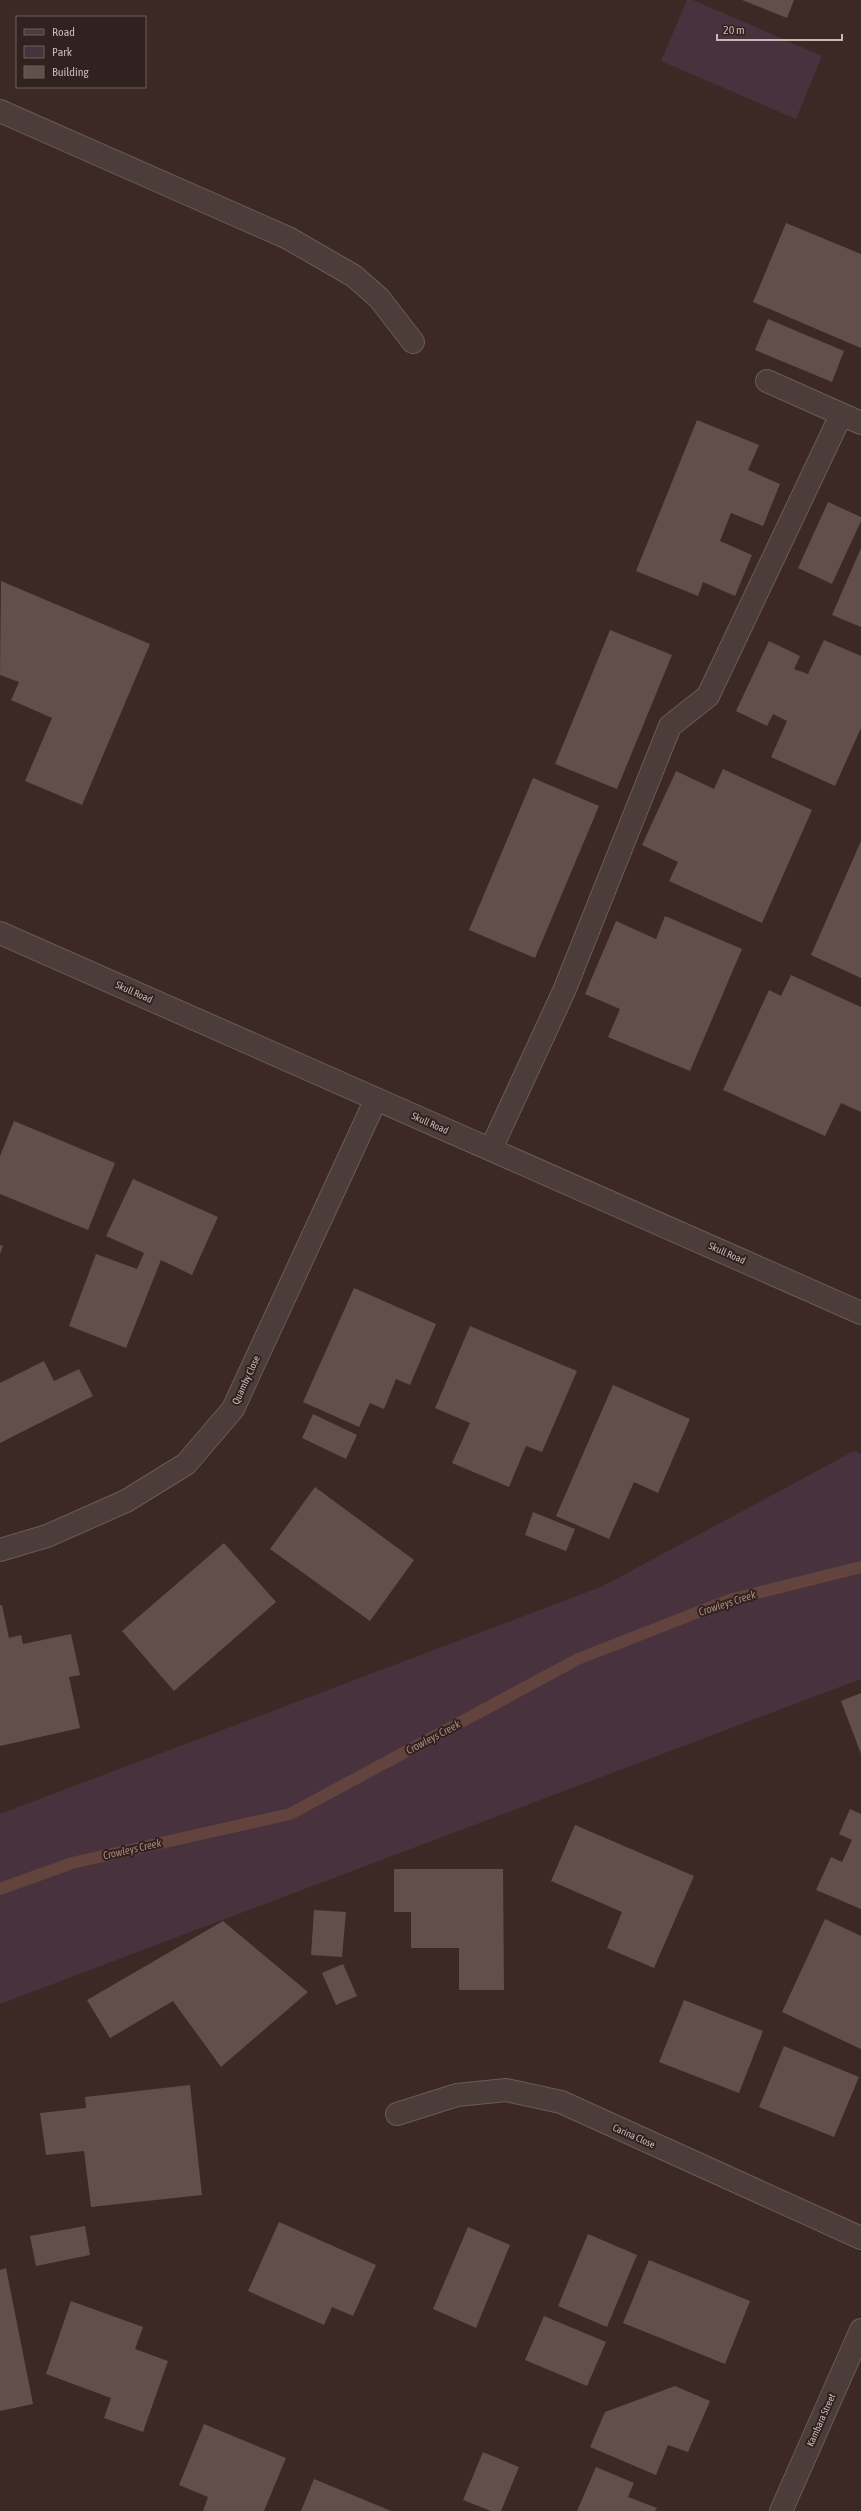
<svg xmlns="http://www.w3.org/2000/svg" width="861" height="2511" viewBox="0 0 861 2511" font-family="'Asap Condensed',sans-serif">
  <rect width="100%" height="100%" fill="#3c2926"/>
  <path fill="#48323d" d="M687 0H693L822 56 796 119 661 61Z
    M854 1451 861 1454V1679L0 2004V1814L603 1586Z"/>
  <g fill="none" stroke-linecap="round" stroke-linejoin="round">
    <path stroke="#63433d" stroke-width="12" d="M0 1889 72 1863 290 1814 578 1659 729 1600 861 1567"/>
  </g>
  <path fill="#624e4b" d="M742 0H794L787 18Z
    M786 223 861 254V348L753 302Z
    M768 319 844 351 832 382 755 350Z
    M697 420 759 445 748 470 780 484 763 526 731 513 720 541 752 555 735 596 703 582 698 596 636 571Z
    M828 502 861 517V521L832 584 798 568Z
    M861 548V627L832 615Z
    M1 581 150 644 82 805 25 781 52 718 11 700 19 682 0 675Z
    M610 630 672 655 617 789 555 764Z
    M824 640 861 656V728L835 786 771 757 787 721 773 714 767 726 736 711 769 641 800 656 794 669 808 674Z
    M723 769 812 810 762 923 669 881 678 862 642 845 676 771 714 789Z
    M533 778 599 806 535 958 469 930Z
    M861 841V978L811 955Z
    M665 916 742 949 690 1071 608 1037 620 1009 585 994 616 921 656 939Z
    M791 975 861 1007V1112L841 1103 825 1136 723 1090 769 990 781 996Z
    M14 1121 115 1163 88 1230 0 1194V1156Z
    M133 1179 218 1217 192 1275 161 1260 126 1348 69 1326 96 1254 137 1269 144 1253 106 1236Z
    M0 1245 3 1246 0 1254Z
    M354 1288 436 1324 410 1385 396 1379 384 1409 370 1403 359 1427 303 1402Z
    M470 1326 577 1371 542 1452 526 1446 509 1487 452 1463 470 1423 435 1408Z
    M44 1361 54 1381 79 1369 93 1396 0 1443V1383Z
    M613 1385 690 1419 658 1493 634 1482 609 1539 556 1516Z
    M313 1414 357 1435 346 1459 302 1438Z
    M315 1487 414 1560 370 1621 270 1549Z
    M533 1512 575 1529 566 1551 525 1535Z
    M224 1543 276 1602 174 1691 122 1631Z
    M0 1605H2L9 1638 21 1635 23 1644 71 1634 80 1675 69 1677 80 1728 0 1746Z
    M861 1693V1754L841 1701Z
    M850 1809 861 1814V1909L816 1890 831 1857 842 1862 852 1840 839 1834Z
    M575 1825 694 1876 654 1968 607 1948 622 1912 551 1881Z
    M394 1869H503L504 1990H459V1948H411V1912H394Z
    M314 1910 346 1912 342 1957 311 1955Z
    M825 1919 861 1936V2049L782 2012Z
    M223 1921 308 1992 221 2067 173 2001 110 2038 87 2000Z
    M343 1964 357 1996 336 2005 322 1973Z
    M684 2000 763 2031 739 2093 659 2062Z
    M784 2046 859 2077 834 2137 759 2107Z
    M190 2085 202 2195 91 2207 84 2151 46 2155 40 2113 86 2108 85 2097Z
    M279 2222 376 2265 353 2316 332 2307 324 2325 248 2291Z
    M85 2226 90 2255 36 2266 30 2236Z
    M468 2227 510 2245 476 2328 433 2309Z
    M588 2234 637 2255 607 2327 558 2306Z
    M649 2260 750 2301 725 2364 623 2323Z
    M6 2268 33 2404 0 2411V2270Z
    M71 2301 143 2327 135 2349 168 2361 143 2432 104 2418 111 2398 46 2374Z
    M544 2316 606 2342 587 2386 525 2360Z
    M675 2386 710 2401 688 2452 668 2445 656 2475 590 2447 605 2412Z
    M204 2424 286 2458 264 2511H203L208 2497 179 2485Z
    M483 2452 519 2467 501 2511H491L463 2500Z
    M596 2467 634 2483 628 2497 657 2508 655 2511H577Z
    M314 2479 391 2511H301Z"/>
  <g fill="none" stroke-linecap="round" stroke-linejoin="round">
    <defs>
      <path id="minor" d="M0 111 288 238 354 276 379 298 413 342
        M767 381 861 423
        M0 933 861 1313
        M491 1149 564 991 670 726 708 696 841 415
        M0 1550 47 1536 126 1501 186 1464 233 1409 376 1099
        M397 2114 457 2095 506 2090 561 2102 861 2238
        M781 2511 861 2330"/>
    </defs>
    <use href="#minor" stroke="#6a5b58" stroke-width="24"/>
    <use href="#minor" stroke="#4c3d3a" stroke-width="22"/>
  </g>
  <g text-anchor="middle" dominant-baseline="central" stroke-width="4" stroke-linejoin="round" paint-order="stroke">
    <g font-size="10" fill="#c7b9b6" stroke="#31221f">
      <text transform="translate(134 992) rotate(24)">Skull Road</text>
      <text transform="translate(430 1123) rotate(24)">Skull Road</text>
      <text transform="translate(727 1253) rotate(24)">Skull Road</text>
      <text transform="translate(246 1380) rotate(-65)">Quamby Close</text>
      <text transform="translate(634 2136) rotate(24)">Carina Close</text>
      <text transform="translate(821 2420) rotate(-66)">Kambara Street</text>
    </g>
    <g font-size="11" font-style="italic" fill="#ac8680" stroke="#31221f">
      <text transform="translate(727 1603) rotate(-18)">Crowleys Creek</text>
      <text transform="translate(433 1737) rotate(-28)">Crowleys Creek</text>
      <text transform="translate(132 1849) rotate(-13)">Crowleys Creek</text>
    </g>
  </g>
  <rect x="16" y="16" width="130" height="72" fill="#31221f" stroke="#6d5e5b"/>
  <rect x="24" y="29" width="20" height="6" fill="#4c3d3a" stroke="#6d5e5b"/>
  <text x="52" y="36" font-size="12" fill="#c7b9b6">Road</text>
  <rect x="24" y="46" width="20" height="12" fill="#48323d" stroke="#6d5e5b"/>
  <text x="52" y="56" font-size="12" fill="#c7b9b6">Park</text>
  <rect x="24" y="66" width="20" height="12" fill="#624e4b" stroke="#6d5e5b"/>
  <text x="52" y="76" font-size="12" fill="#c7b9b6">Building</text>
  <path d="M717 34v6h125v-6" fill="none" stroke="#c7b9b6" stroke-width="2"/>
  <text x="723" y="34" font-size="12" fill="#c7b9b6" stroke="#31221f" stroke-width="3" paint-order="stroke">20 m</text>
</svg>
